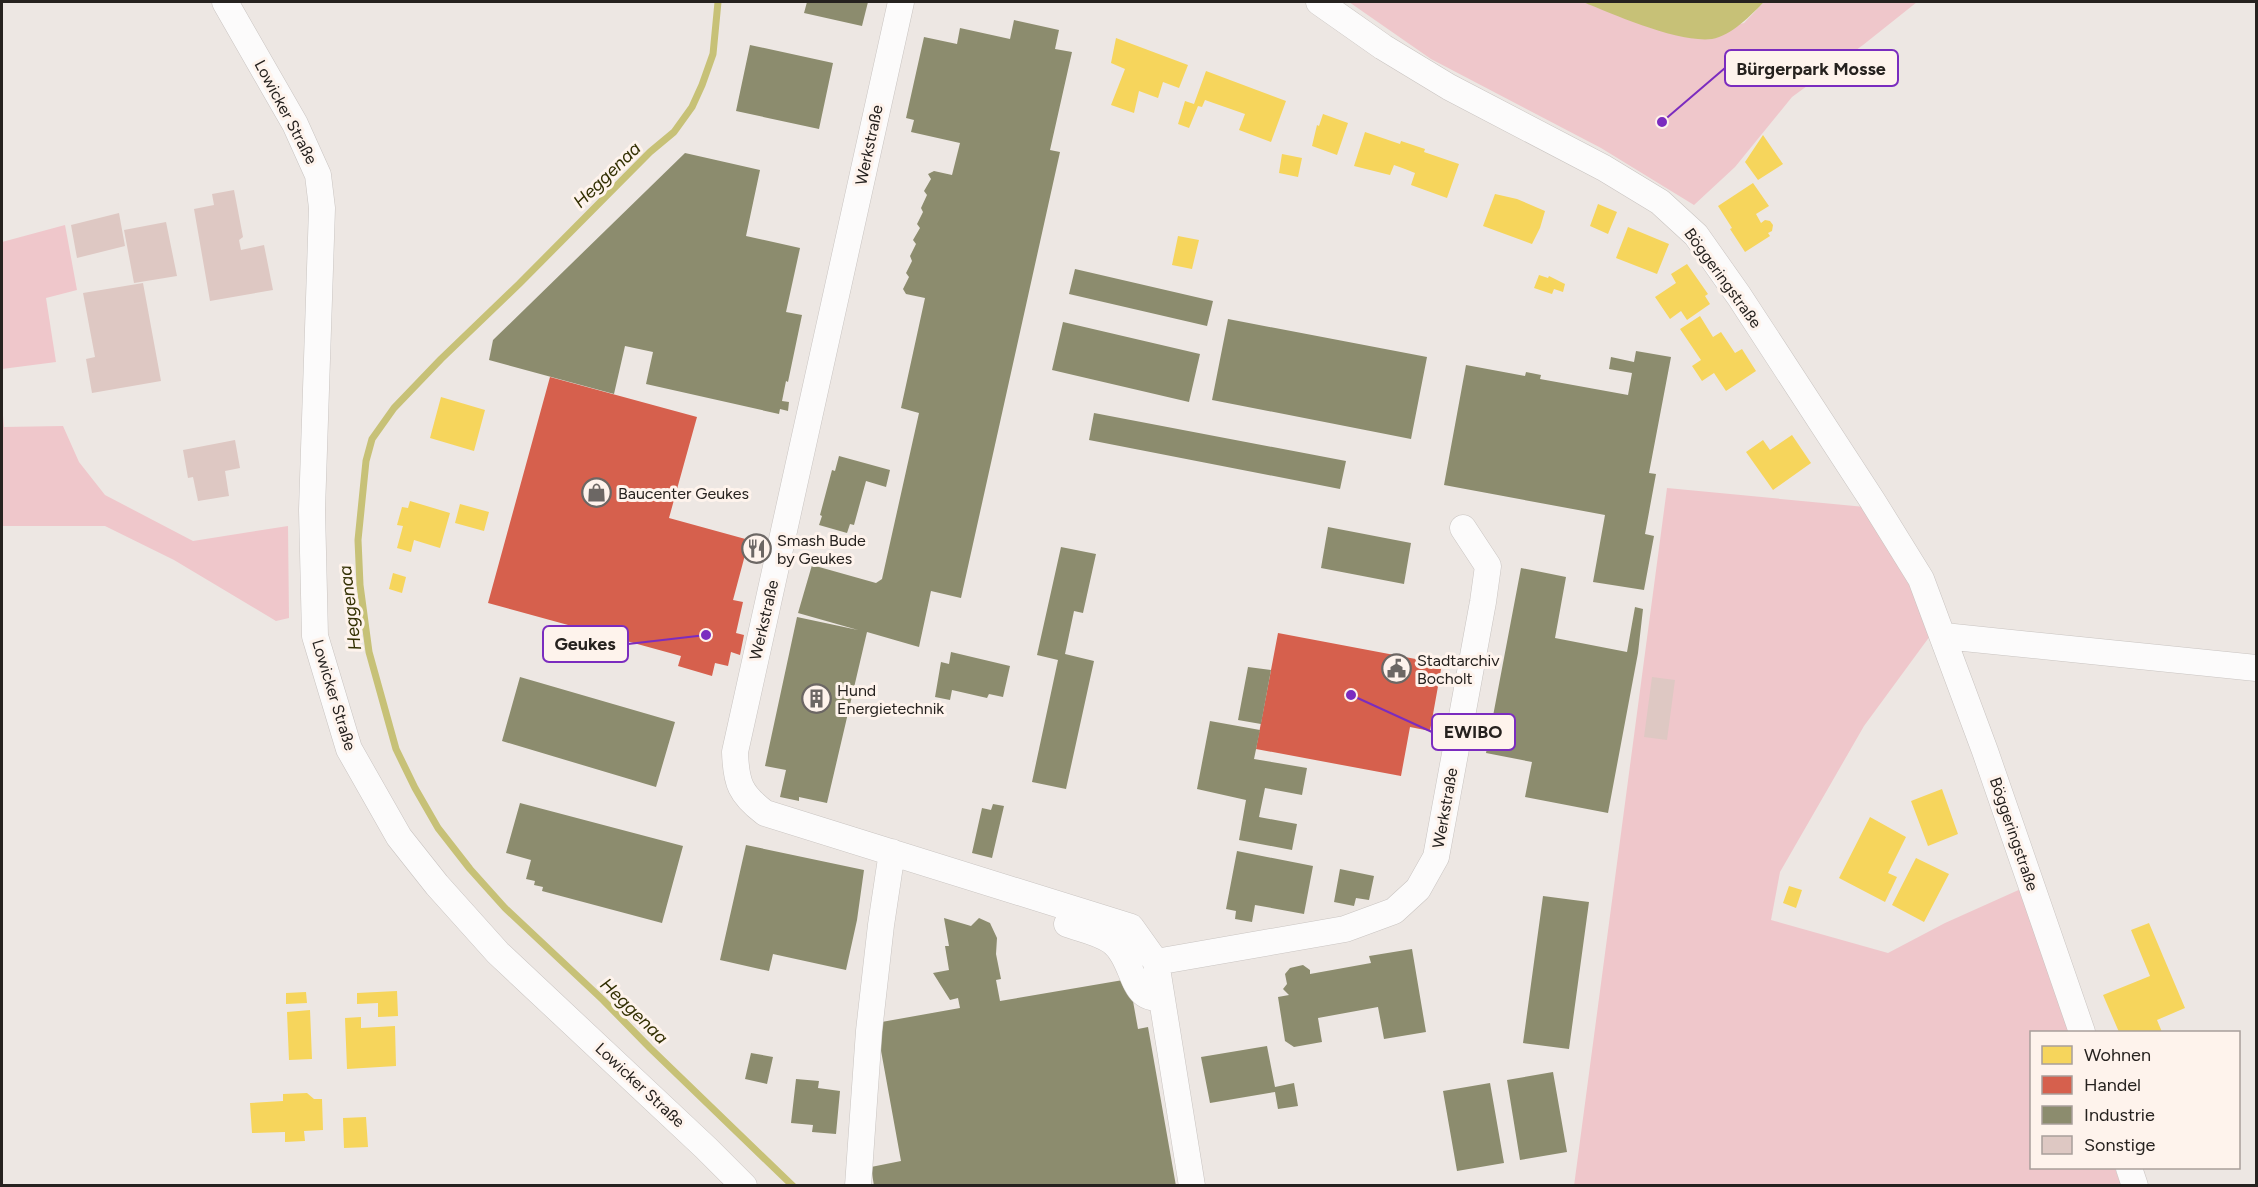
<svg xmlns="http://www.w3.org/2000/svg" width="2258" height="1187" viewBox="0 0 2258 1187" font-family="Figtree,sans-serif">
  <rect width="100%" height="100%" fill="#ede7e3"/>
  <path fill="#efc7cb" d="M1349 2H1583L1684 37 1744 23 1764 2H1917L1863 45 1792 97 1735 167 1694 205 1601 148 1431 59Z
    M65 225 77 290 46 298 56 362 2 369V242Z
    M2 404 4 427 63 426 79 462 105 495 193 541 288 526 289 618 276 621 174 560 105 526H2Z
    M1667 488 1865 507 1909 581 1930 636 1864 726 1780 872 1771 920 1888 953 1945 923 2023 888 2069 1032H2032V1168H2115L2121 1185 1574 1186Z"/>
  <path fill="#c7c177" d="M1583 2H1764C1751 15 1731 36 1712 39 1678 43 1615 15 1583 2Z"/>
  <path fill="#f6d55c" d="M1116 38 1188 65 1179 88 1163 82 1158 98 1139 91 1134 113 1111 105 1125 69 1111 63Z
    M1206 71 1286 101 1271 142 1239 130 1245 114 1205 100 1202 107 1198 106 1189 128 1178 124 1185 101 1194 104Z
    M1323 114 1348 123 1337 155 1312 146 1317 125 1319 126Z
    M1365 132 1400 144 1401 141 1425 149 1424 152 1459 164 1447 198 1411 185 1415 173 1405 169 1394 165 1390 175 1354 166Z
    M1763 135 1783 164 1758 180 1745 162Z
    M1282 154 1302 158 1298 177 1279 173Z
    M1753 183 1769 206 1756 214 1761 223 1765 220 1770 221 1773 225 1772 231 1768 233 1770 236 1745 252 1730 229 1732 228 1718 206Z
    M1495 194 1517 199 1545 211 1540 228 1532 244 1483 226Z
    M1598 204 1617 212 1608 234 1590 226Z
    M1628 227 1669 244 1657 274 1616 258Z
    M1178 236 1199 240 1192 269 1172 265Z
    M1687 264 1708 294 1705 296 1710 304 1687 320 1681 311 1670 319 1655 297 1676 283 1671 274Z
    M1539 275 1548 278 1549 276 1565 284 1563 292 1554 289 1552 294 1534 288Z
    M1700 316 1713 337 1721 332 1735 353 1742 349 1756 371 1726 391 1714 373 1702 381 1692 366 1701 360 1680 329Z
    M441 397 485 410 474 451 430 438Z
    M1792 435 1811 463 1773 490 1746 452 1763 440 1770 450Z
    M410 501 450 513 440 548 414 540 411 552 397 548 403 526 397 525 402 507 408 508Z
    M460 504 489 512 484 531 455 523Z
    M393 573 406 577 402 593 389 589Z
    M1942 789 1958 834 1928 846 1911 801Z
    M1870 817 1906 837 1888 873 1897 877 1885 902 1839 878Z
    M1916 858 1949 874 1924 922 1892 905Z
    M1789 886 1802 890 1796 908 1783 903Z
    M2149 923 2185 1008 2157 1020 2162 1032H2119L2103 995 2150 976 2131 930Z
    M397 991 398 1016 378 1017V1003L357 1004V993Z
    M306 992 307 1003 286 1004V993Z
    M310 1010 312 1059 289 1060 287 1012Z
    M361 1017V1028L395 1026 396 1066 347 1069 345 1018Z
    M307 1093 314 1099H322L323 1130 304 1131 305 1141 285 1142V1132L252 1133 250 1103 283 1101V1094Z
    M366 1117 368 1147 344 1148 343 1118Z"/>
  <path fill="#d6604d" d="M550 377 697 417 669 518 749 540 733 600 743 602 736 633 744 635 740 655 731 652 728 666 715 663 712 676 678 666 681 656 488 603Z
    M1278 633 1442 664 1430 731 1410 727 1401 776 1256 749Z"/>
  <path fill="#8c8c6e" d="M807 2H868L862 26 804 13Z
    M1014 20 1059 30 1055 49 1072 52 1050 150 1060 152 961 598 931 591 919 647 867 632 827 803 799 797V801L780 797 786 770 765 766 797 617 858 630 798 613 812 565 876 583 882 579 919 413 901 408 925 298 906 294 903 289 909 277 906 273 912 261 910 256 916 244 913 240 920 228 917 224 923 212 921 208 927 195 924 191 931 179 928 174 934 171 952 175 960 143 911 132 914 120 906 118 924 37 957 44 960 28 1010 39Z
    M750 45 833 63 819 129 736 111Z
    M685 153 760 170 746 236 800 248 786 312 802 315 788 382 786 381 782 401 789 402 788 411 780 409 779 414 646 384 653 352 625 346 614 394 489 360 493 340Z
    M1075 269 1213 301 1207 326 1069 294Z
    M1228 319 1427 357 1411 439 1212 400Z
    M1063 322 1200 354 1189 402 1052 370Z
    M1636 351 1671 357 1649 473 1656 474 1645 534 1654 536 1644 590 1593 582 1605 515 1444 485 1466 365 1525 376 1526 372 1541 375 1540 379 1628 395 1632 373 1609 369 1611 357 1634 362Z
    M1094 413 1346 461 1340 489 1089 440Z
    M839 456 890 470 886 487 866 481 854 525 850 524 847 533 819 525 822 516 820 515 832 470 835 471Z
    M1328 527 1411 543 1404 584 1321 568Z
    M1061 547 1096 554 1083 613 1074 611 1065 654 1094 661 1066 789 1032 782 1058 660 1037 655Z
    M1521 568 1566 577 1555 638 1627 652 1635 607 1643 609 1638 653 1608 813 1525 797 1532 762 1486 753Z
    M951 652 1010 666 1003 697 989 694 987 698 952 690 950 700 935 697 941 662 949 664Z
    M1248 667 1271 670 1261 724 1238 720Z
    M520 677 675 722 656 787 502 741Z
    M1210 721 1260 730 1254 759 1307 768 1302 795 1265 788 1259 817 1297 824 1292 850 1239 840 1246 800 1197 789Z
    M520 803 683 846 662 923 542 891 543 887 534 885 535 881 526 879 531 860 506 853Z
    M993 804 1004 806 992 858 972 853 982 808 991 810Z
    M746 845 864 870 857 920 846 970 773 954 769 971 720 960Z
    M1237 851 1313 866 1304 914 1255 905 1252 922 1235 919 1236 911 1226 909Z
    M1340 869 1374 876 1369 900 1356 898 1354 906 1334 902Z
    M1543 896 1589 902 1569 1049 1523 1043Z
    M944 918 971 926 979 918 990 923 997 938 996 954 1001 979 996 980 1000 1001 1129 979 1138 1029 1148 1027 1176 1186H874L871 1167 901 1161 876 1023 960 1008 958 998 950 1000 933 973 949 970 945 946H949Z
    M1412 949 1426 1032 1384 1039 1378 1007 1318 1018 1322 1042 1294 1047 1285 1041 1278 997 1289 995 1283 989 1287 984 1285 974 1290 968 1303 965 1310 970V974L1371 963 1369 956Z
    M1267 1046 1275 1087 1294 1083 1298 1106 1278 1109 1275 1092 1210 1103 1201 1057Z
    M751 1053 773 1057 767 1084 745 1079Z
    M1553 1072 1567 1152 1520 1160 1507 1080Z
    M796 1079 819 1081 818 1088 840 1091 836 1134 812 1132 813 1125 791 1123Z
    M1490 1083 1504 1163 1457 1171 1443 1091Z"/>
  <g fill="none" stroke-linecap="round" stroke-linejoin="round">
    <path stroke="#c7c177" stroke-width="7" d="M718 2 713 54 702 85 692 107 674 132 650 152 519 284 441 359 394 408 372 439 366 461 358 540 360 585 369 652 396 749 415 788 438 828 470 869 505 908 603 1000 650 1048 793 1186"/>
  </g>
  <path fill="#dec8c3" d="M234 190 243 237 239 240 241 250 264 245 273 290 210 301 194 209 214 205 212 194Z
    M119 213 125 246 77 258 71 225Z
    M166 222 177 276 134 283 124 230Z
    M143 283 161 381 92 393 86 359 95 357 83 293Z
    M235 440 240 468 225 471 229 496 198 501 193 477 188 478 183 450Z
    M1652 677 1675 680 1667 740 1644 737Z"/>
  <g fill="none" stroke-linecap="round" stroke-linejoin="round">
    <defs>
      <path id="minor" d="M225 2 295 124 318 175 322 208 312 510 315 636 349 749 399 837 437 885 498 953 706 1148 744 1186
        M901 2 735 752C736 783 740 794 765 813L1131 927 1156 962 1345 929 1394 911 1418 889 1436 857 1483 602 1488 566 1463 528
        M1319 2 1383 47 1449 87 1604 168 1660 202 1696 235 1739 296 1872 500 1921 579 1985 751 2082 1032
        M1944 636 2256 668
        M1067 924C1081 929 1098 932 1111 941 1129 954 1131 982 1143 993 1149 998 1155 998 1161 998
        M1156 962 1192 1186
        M2129 1168 2135 1186
        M858 1186 869 1031 881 925 892 852"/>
    </defs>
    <use href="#minor" stroke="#c9c4c1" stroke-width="27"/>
    <use href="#minor" stroke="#fcfbfb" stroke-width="26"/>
  </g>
  <defs>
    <symbol id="shop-ring" viewBox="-11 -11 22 22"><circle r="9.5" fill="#fef3ec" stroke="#6c6764" stroke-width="1.5"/><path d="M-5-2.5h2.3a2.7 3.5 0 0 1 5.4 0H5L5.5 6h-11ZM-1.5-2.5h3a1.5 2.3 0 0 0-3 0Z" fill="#6c6764"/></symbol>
    <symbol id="restaurant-ring" viewBox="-11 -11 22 22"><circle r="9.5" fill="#fef3ec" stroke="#6c6764" stroke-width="1.5"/><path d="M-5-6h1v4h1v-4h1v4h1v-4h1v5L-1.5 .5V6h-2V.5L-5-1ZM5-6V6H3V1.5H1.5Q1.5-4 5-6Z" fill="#6c6764"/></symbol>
    <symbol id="civic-ring" viewBox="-11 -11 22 22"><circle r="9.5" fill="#fef3ec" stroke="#6c6764" stroke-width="1.5"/><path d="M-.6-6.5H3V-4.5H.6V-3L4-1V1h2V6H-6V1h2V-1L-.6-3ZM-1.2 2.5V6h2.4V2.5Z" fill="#6c6764"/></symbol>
    <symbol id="building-ring" viewBox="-11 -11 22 22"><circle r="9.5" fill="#fef3ec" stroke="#6c6764" stroke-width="1.5"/><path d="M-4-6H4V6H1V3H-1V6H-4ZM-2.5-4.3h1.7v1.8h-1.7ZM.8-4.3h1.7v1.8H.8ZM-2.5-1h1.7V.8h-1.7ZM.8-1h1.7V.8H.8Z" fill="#6c6764"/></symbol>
  </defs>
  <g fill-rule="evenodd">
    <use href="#shop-ring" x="580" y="476" width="33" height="33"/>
    <use href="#restaurant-ring" x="740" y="532" width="33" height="33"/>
    <use href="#civic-ring" x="1380" y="652" width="33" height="33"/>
    <use href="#building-ring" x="800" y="682" width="33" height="33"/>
  </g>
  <g text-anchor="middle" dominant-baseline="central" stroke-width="6" stroke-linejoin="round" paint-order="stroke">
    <g font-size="16" fill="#26221f" stroke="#fef3ec">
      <text transform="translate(286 112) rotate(62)">Lowicker Straße</text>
      <text transform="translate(869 145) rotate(-78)">Werkstraße</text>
      <text transform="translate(1723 278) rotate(54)">Böggeringstraße</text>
      <text transform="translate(764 620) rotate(-77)">Werkstraße</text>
      <text transform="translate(334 695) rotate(73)">Lowicker Straße</text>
      <text transform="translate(1445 808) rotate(-80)">Werkstraße</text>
      <text transform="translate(2014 834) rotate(71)">Böggeringstraße</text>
      <text transform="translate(640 1085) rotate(43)">Lowicker Straße</text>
    </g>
    <g font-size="16" fill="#26221f" stroke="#fef3ec" text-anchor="start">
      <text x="618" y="493">Baucenter Geukes</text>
      <text x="777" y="540">Smash Bude<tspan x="777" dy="18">by Geukes</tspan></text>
      <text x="1417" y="660">Stadtarchiv<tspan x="1417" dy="18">Bocholt</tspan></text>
      <text x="837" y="690">Hund<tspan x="837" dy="18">Energietechnik</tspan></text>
    </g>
    <g font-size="18" font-style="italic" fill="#333002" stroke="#fef3ec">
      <text transform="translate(607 175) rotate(-44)">Heggenaa</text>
      <text transform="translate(350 608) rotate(-97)">Heggenaa</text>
      <text transform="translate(634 1011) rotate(44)">Heggenaa</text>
    </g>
  </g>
  <path fill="none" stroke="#7b2cbf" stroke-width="2" d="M1662 122L1725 68M706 635L628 644M1351 695L1432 732"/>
  <g fill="#7b2cbf" stroke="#fef3ec" stroke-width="2">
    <circle cx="1662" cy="122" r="6"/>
    <circle cx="706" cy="635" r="6"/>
    <circle cx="1351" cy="695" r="6"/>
  </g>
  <g fill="#fef3ec" stroke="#7b2cbf" stroke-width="2">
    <rect x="1725" y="50" width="173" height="36" rx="6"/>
    <rect x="543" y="626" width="85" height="36" rx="6"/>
    <rect x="1432" y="714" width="83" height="36" rx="6"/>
  </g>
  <g font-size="18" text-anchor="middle" font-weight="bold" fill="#26221f">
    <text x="1811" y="75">Bürgerpark Mosse</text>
    <text x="585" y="650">Geukes</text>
    <text x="1473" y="738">EWIBO</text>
  </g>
  <rect width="2258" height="1187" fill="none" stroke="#26221f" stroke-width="6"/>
  <rect x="2030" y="1031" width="210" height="138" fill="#fef3ec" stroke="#a89f9a" stroke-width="1.5"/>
  <rect x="2042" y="1046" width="30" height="18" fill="#f6d55c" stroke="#a89f9a" stroke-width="1.5"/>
  <text x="2084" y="1061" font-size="18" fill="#26221f">Wohnen</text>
  <rect x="2042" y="1076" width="30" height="18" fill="#d6604d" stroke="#a89f9a" stroke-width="1.5"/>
  <text x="2084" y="1091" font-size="18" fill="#26221f">Handel</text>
  <rect x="2042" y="1106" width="30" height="18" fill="#8c8c6e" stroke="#a89f9a" stroke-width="1.5"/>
  <text x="2084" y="1121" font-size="18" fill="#26221f">Industrie</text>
  <rect x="2042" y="1136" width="30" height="18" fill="#dec8c3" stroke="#a89f9a" stroke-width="1.5"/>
  <text x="2084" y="1151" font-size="18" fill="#26221f">Sonstige</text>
</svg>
